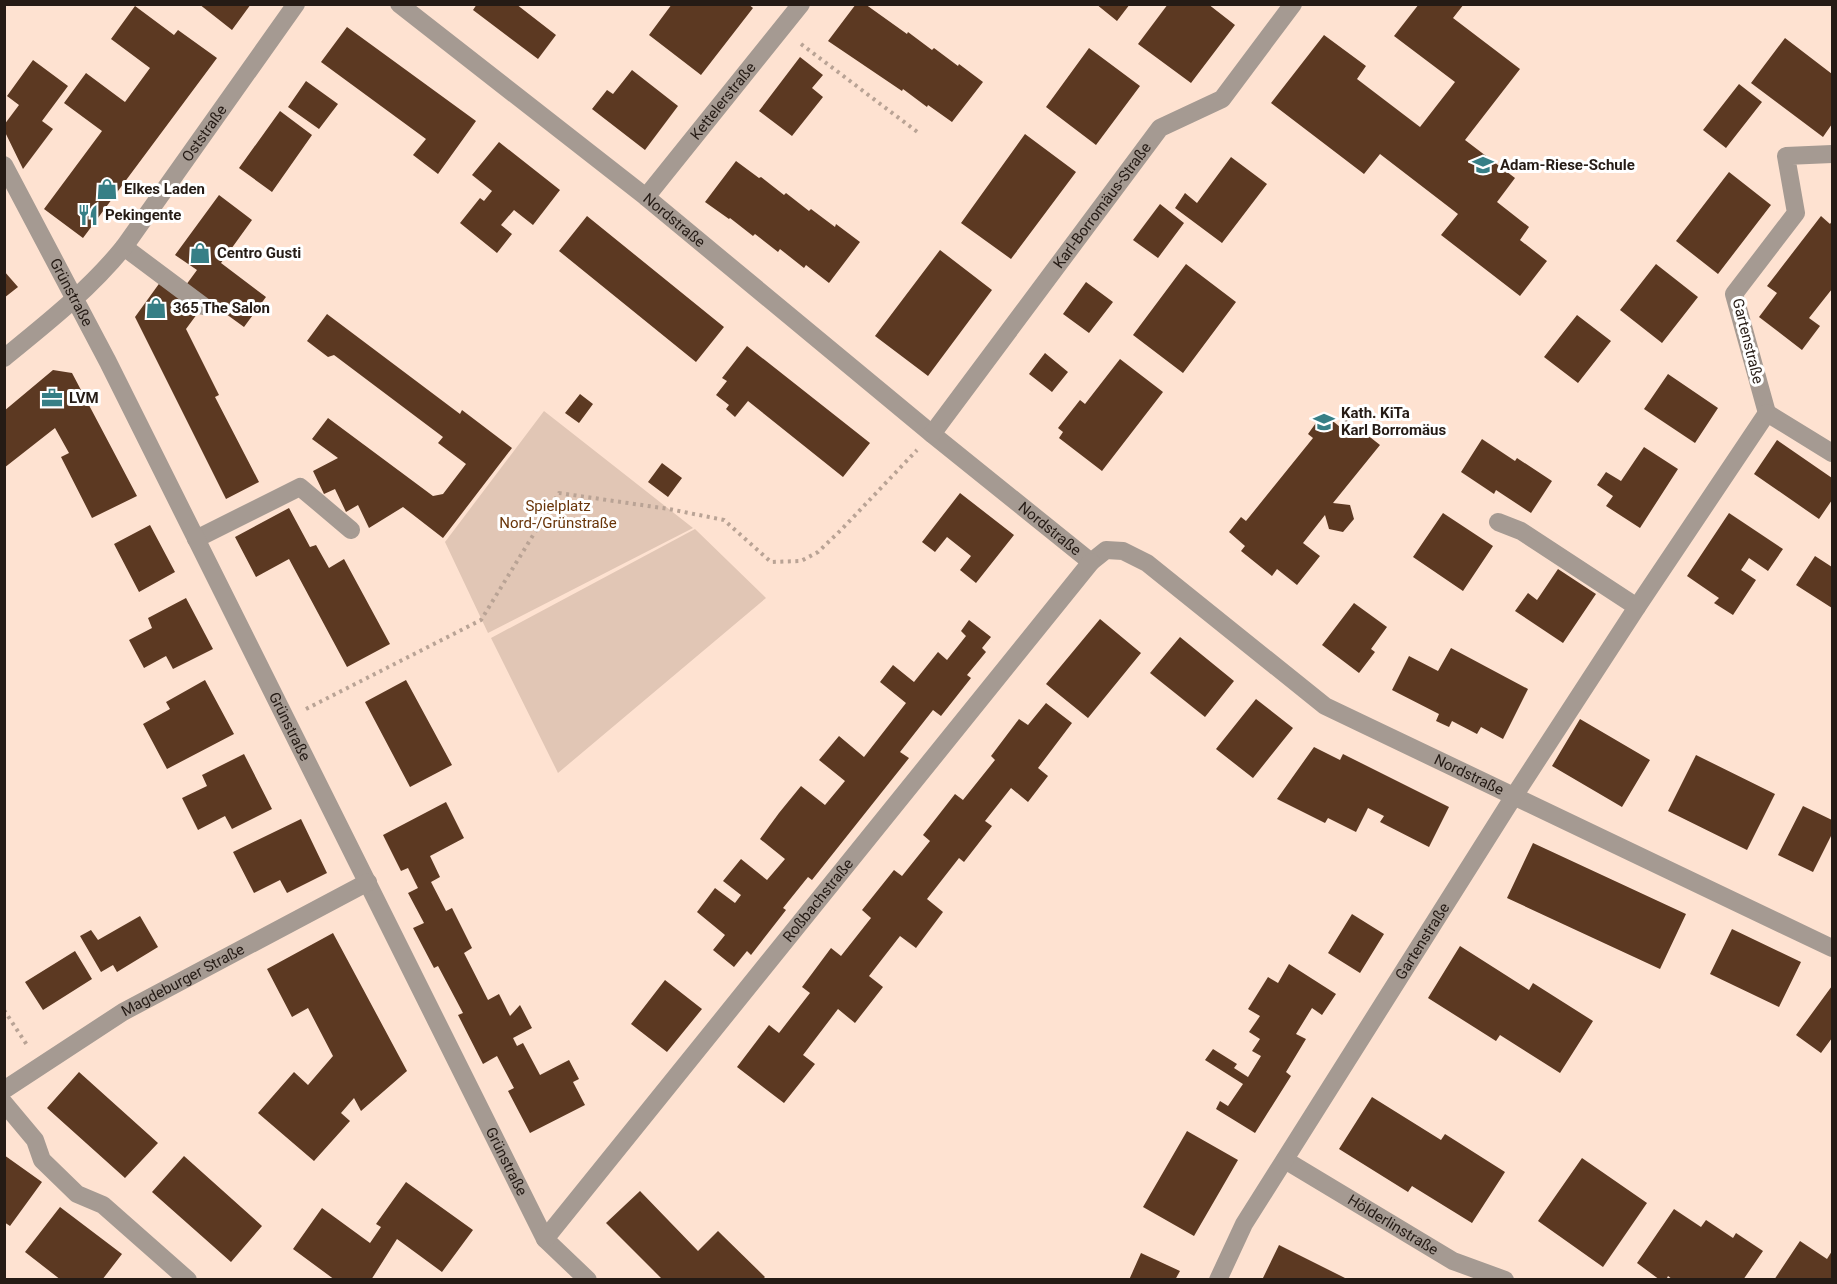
<svg xmlns="http://www.w3.org/2000/svg" width="1837" height="1284" viewBox="0 0 1837 1284" font-family="Roboto,sans-serif">
  <rect width="100%" height="100%" fill="#fee2d1"/>
  <path fill="#e1c6b5" d="M544 411 693 528 488 633 445 542Z
    M695 529 766 598 558 773 491 638Z"/>
  <path fill="#5c3922" d="M199 4H251L232 30Z
    M477 4H516L556 35 538 59 473 10Z
    M672 4H748L753 8 701 75 649 35Z
    M856 4H865L907 34 908 32 932 50 934 48 958 66 959 64 983 82 952 122 928 105 927 107 903 89 902 91 828 41Z
    M1096 4H1130L1117 21Z
    M1168 4H1208L1235 25 1191 83 1138 44Z
    M1419 4H1464L1453 18 1520 69 1465 140 1515 178 1497 202 1529 227 1520 240 1547 261 1520 296 1441 235 1458 214 1380 154 1364 174 1271 103 1324 35 1366 66 1357 79 1420 127 1455 82 1394 36Z
    M135 6 174 35 178 30 217 58 83 238 44 209 102 131 64 103 86 73 125 102 150 68 111 39Z
    M347 27 476 121 438 174 413 155 426 139 321 62Z
    M1785 38 1832 74V124L1823 137 1751 83Z
    M1089 48 1140 86 1096 145 1046 107Z
    M800 57 823 75 812 88 823 97 792 136 759 111Z
    M33 60 68 86 42 121 53 129 23 169 4 130V125L19 105 7 96Z
    M632 70 678 106 645 150 592 109 607 90 613 94Z
    M306 81 338 104 319 129 288 107Z
    M1739 84 1762 102 1726 148 1703 130Z
    M280 111 312 135 272 192 239 168Z
    M1025 134 1076 172 1011 259 961 223Z
    M499 142 560 190 533 225 514 210 501 225 512 234 497 253 460 223 480 198 484 201 492 191 472 175Z
    M1231 157 1267 184 1222 243 1175 208 1185 193 1197 203Z
    M736 161 759 178 761 177 784 195 786 193 809 211 811 209 835 227 836 224 860 242 829 283 806 265 804 268 780 249 778 252 755 234 753 236 730 218 729 219 705 202Z
    M1729 172 1771 205 1718 274 1676 241Z
    M219 195 252 220 221 263 266 297 244 327 186 285 197 270 175 255Z
    M1160 204 1184 223 1158 258 1133 240Z
    M587 216 724 327 696 362 559 251Z
    M1821 216 1830 224 1832 221V289L1809 318 1820 326 1802 350 1759 317 1777 293 1767 286Z
    M940 250 992 290 928 376 875 336Z
    M1186 264 1236 302 1183 373 1133 335Z
    M1656 264 1698 297 1662 343 1620 310Z
    M4 271 18 287 4 298Z
    M161 281 200 310 186 329 219 395 215 397 259 482 226 499 135 317Z
    M1086 282 1113 302 1089 333 1063 314Z
    M327 314 460 414 462 410 512 448 443 538 403 507 369 528 358 505 346 512 335 489 324 494 313 471 338 458 312 439 328 418 433 496 443 494 466 464 438 443 443 437 334 355 328 357 307 341Z
    M1577 315 1611 341 1578 383 1544 357Z
    M747 346 870 443 843 477 748 401 735 417 726 409 729 405 716 395 727 381 722 378Z
    M1045 353 1068 372 1052 392 1029 374Z
    M1120 359 1163 392 1102 471 1059 438 1063 432 1058 428 1080 400 1085 404Z
    M53 370 72 373 137 496 92 518 61 457 69 453 55 428 4 468V411Z
    M1668 374 1718 408 1695 443 1644 409Z
    M580 394 593 404 579 423 565 413Z
    M1323 413 1340 427 1346 418 1380 445 1333 503 1350 505 1354 519 1343 532 1329 529 1325 515 1303 543 1320 556 1297 585 1277 569 1272 576 1241 551 1245 546 1229 532 1241 517 1246 521 1313 438 1308 434Z
    M1482 439 1515 461 1517 458 1552 481 1531 513 1496 490 1494 494 1461 472Z
    M1777 440 1832 478V500L1819 519 1754 474Z
    M1644 447 1678 469 1640 528 1606 506 1613 496 1597 485 1606 472 1621 481Z
    M662 463 682 478 668 497 648 482Z
    M960 493 1014 535 976 583 960 570 971 556 947 537 935 552 922 542Z
    M289 508 310 547 316 545 329 568 344 559 390 644 347 667 289 559 256 577 235 537Z
    M1443 513 1493 546 1463 591 1413 557Z
    M1729 513 1783 549 1768 571 1749 558 1741 570 1756 580 1733 615 1714 603 1719 598 1687 576Z
    M150 525 175 572 139 592 114 544Z
    M1815 556 1832 567V608L1796 585Z
    M1558 569 1596 594 1563 643 1515 611 1528 593 1537 600Z
    M186 598 213 649 173 669 166 656 144 668 129 640 152 628 148 618Z
    M1354 603 1387 627 1371 649 1375 652 1359 673 1322 645Z
    M1100 619 1141 653 1088 718 1046 684Z
    M969 620 991 637 982 648 986 652 967 675 971 678 941 716 933 710 900 752 909 758 812 880 808 877 783 908 786 910 751 955 747 951 734 967 713 950 725 935 697 912 715 888 735 903 741 895 723 881 741 859 767 880 785 859 760 839 779 813 801 786 825 805 845 781 819 760 839 736 864 757 906 703 880 682 893 665 914 682 938 652 947 660 966 636 961 631Z
    M1180 637 1234 681 1205 717 1150 673Z
    M1451 648 1528 689 1503 739 1481 727 1477 734 1452 721 1449 727 1436 721 1439 714 1392 690 1409 656 1438 671Z
    M205 680 234 734 167 769 143 724 170 709 166 702Z
    M406 680 452 765 410 787 365 702Z
    M1256 699 1293 728 1253 778 1216 749Z
    M1046 703 1072 723 1038 768 1048 776 1028 802 1011 788 985 821 992 826 964 862 959 858 927 899 943 912 916 948 900 936 869 976 883 987 855 1023 838 1009 803 1055 815 1064 784 1103 737 1067 769 1025 779 1033 810 993 802 987 831 948 841 956 871 918 862 910 894 870 902 876 930 841 923 835 955 794 963 800 995 760 991 756 1019 719 1028 725Z
    M1580 719 1650 760 1622 807 1552 766Z
    M1314 747 1340 760 1343 754 1449 807 1429 847 1380 822 1384 816 1368 808 1356 832 1328 818 1325 823 1277 799Z
    M244 754 272 809 232 829 225 816 198 830 182 798 207 786 202 775Z
    M1696 755 1775 794 1747 850 1668 811Z
    M446 802 464 838 430 856 440 877 431 882 446 911 452 908 472 948 464 953 488 1000 499 994 510 1016 520 1005 532 1028 513 1038 517 1046 523 1043 540 1075 569 1060 579 1079 573 1082 585 1105 530 1133 508 1091 514 1088 497 1056 483 1064 458 1015 463 1013 438 966 434 968 413 928 424 923 408 893 418 888 408 868 401 871 383 835Z
    M1803 806 1832 820V834L1813 872 1778 855Z
    M301 819 327 873 287 893 280 880 254 893 233 852Z
    M1533 843 1686 914 1660 969 1507 898Z
    M1352 914 1384 934 1360 973 1328 953Z
    M140 916 158 947 117 972 113 965 101 972 80 936 91 930 98 940Z
    M1732 929 1801 962 1779 1007 1710 974Z
    M333 933 407 1071 361 1111 354 1098 341 1113 350 1121 314 1161 258 1113 294 1072 308 1085 333 1056 308 1008 292 1017 267 969Z
    M1460 946 1529 990 1533 983 1593 1021 1560 1073 1500 1035 1496 1041 1428 998Z
    M75 951 92 979 43 1010 25 982Z
    M1289 964 1336 994 1322 1015 1312 1008 1296 1034 1306 1039 1286 1072 1291 1076 1255 1133 1216 1109 1220 1101 1228 1106 1243 1084 1205 1060 1213 1049 1237 1064 1234 1068 1248 1077 1261 1056 1252 1051 1260 1039 1249 1032 1260 1016 1248 1009 1268 977 1278 983Z
    M665 980 702 1009 667 1052 631 1024Z
    M1832 986V1038L1821 1053 1796 1035Z
    M79 1072 158 1143 125 1178 47 1108Z
    M1372 1097 1441 1140 1445 1134 1505 1172 1472 1223 1412 1186 1408 1192 1339 1149Z
    M1187 1131 1238 1160 1194 1236 1143 1207Z
    M4 1155 42 1182 10 1226 4 1222Z
    M184 1156 262 1226 231 1262 152 1192Z
    M1582 1158 1647 1203 1603 1267 1538 1221Z
    M406 1182 473 1230 442 1272 397 1239 371 1280H335L293 1249 322 1208 370 1243 381 1227 376 1224Z
    M640 1191 698 1251 718 1231 765 1277 762 1280H663L606 1223Z
    M60 1207 122 1254 102 1280H61L25 1252Z
    M1674 1209 1701 1227 1706 1220 1733 1238 1736 1233 1763 1251 1743 1280H1673L1668 1276 1666 1280H1660L1637 1263Z
    M1800 1241 1827 1259 1832 1251V1280H1774Z
    M1279 1245 1349 1280H1262Z
    M1141 1253 1180 1271 1175 1280H1129Z"/>
  <g fill="none" stroke-linecap="round" stroke-linejoin="round">
    <path stroke="#b9a395" stroke-width="4" stroke-dasharray="3 4.5" stroke-linecap="butt" d="M801 44 920 134
      M306 709 481 620 559 493 669 509 724 520 771 562 801 561 818 552 841 530 917 450
      M4 1010 27 1045"/>
    <path stroke="#a59a92" stroke-width="18" d="M124 247 203 306
      M196 539 300 487 351 530
      M4 1103 35 1140 42 1160 77 1194 103 1205 188 1280"/>
    <g stroke="#a59a92" stroke-width="18">
      <path id="s1" d="M399 4 646 197 932 434 1091 562 1106 550 1123 551 1147 563 1325 706 1832 948"/>
      <path id="s2" d="M4 165 108 362 545 1239 588 1280"/>
      <path id="s3" d="M646 197 801 4"/>
      <path id="s4" d="M4 358C47 323 89 290 124 247L296 4"/>
      <path d="M1767 413 1734 294 1796 213 1786 156 1832 154"/>
      <path id="s5" d="M932 434 1160 128 1222 99 1293 4"/>
      <path d="M1498 522 1521 531 1637 607"/>
      <path id="s6" d="M4 1090 123 1012 368 882"/>
      <path id="s7" d="M1285 1160 1453 1261 1505 1280"/>
      <path id="s8" d="M545 1239 1091 562"/>
      <path id="s9" d="M1218 1280 1244 1224 1514 796 1637 607 1767 413 1832 453"/>
    </g>
  </g>
  <defs>
    <symbol id="school-bare" viewBox="-9 -9 18 18"><path d="M0-5L7-2L0 1L-7-2ZM-4 1L0 2.5L4 1V4Q0 6-4 4Z" fill="#377f86" stroke="#fff" stroke-width="2.5" paint-order="stroke"/></symbol>
    <symbol id="shop-bare" viewBox="-9 -9 18 18"><path d="M-5-2.5h2.3a2.7 3.5 0 0 1 5.4 0H5L5.5 6h-11ZM-1.5-2.5h3a1.5 2.3 0 0 0-3 0Z" fill="#377f86" stroke="#fff" stroke-width="2.5" paint-order="stroke"/></symbol>
    <symbol id="restaurant-bare" viewBox="-9 -9 18 18"><path d="M-5-6h1v4h1v-4h1v4h1v-4h1v5L-1.5 .5V6h-2V.5L-5-1ZM5-6V6H3V1.5H1.5Q1.5-4 5-6Z" fill="#377f86" stroke="#fff" stroke-width="2.5" paint-order="stroke"/></symbol>
    <symbol id="office-bare" viewBox="-9 -9 18 18"><path d="M-6-3h4V-5.5h4V-3h4V5H-6ZM-1-4.5V-3h2v-1.5ZM-6 0V1H6V0Z" fill="#377f86" stroke="#fff" stroke-width="2.5" paint-order="stroke"/></symbol>
  </defs>
  <g fill-rule="evenodd">
    <use href="#school-bare" x="1468" y="150" width="30" height="30"/>
    <use href="#shop-bare" x="92" y="174" width="30" height="30"/>
    <use href="#restaurant-bare" x="73" y="200" width="30" height="30"/>
    <use href="#shop-bare" x="185" y="238" width="30" height="30"/>
    <use href="#shop-bare" x="141" y="293" width="30" height="30"/>
    <use href="#office-bare" x="37" y="383" width="30" height="30"/>
    <use href="#school-bare" x="1309" y="407" width="30" height="30"/>
  </g>
  <g text-anchor="middle" dominant-baseline="central" stroke-width="6" stroke-linejoin="round" paint-order="stroke">
    <g font-size="15" fill="#251b15" stroke="#fff">
      <text stroke="none"><textPath href="#s3" startOffset="123">Kettelerstraße</textPath></text>
      <text stroke="none"><textPath href="#s4" startOffset="303">Oststraße</textPath></text>
      <text stroke="none"><textPath href="#s5" startOffset="285">Karl-Borromäus-Straße</textPath></text>
      <text stroke="none"><textPath href="#s1" startOffset="350">Nordstraße</textPath></text>
      <text stroke="none"><textPath href="#s2" startOffset="144">Grünstraße</textPath></text>
      <text transform="translate(1748 341) rotate(76)">Gartenstraße</text>
      <text stroke="none"><textPath href="#s1" startOffset="836">Nordstraße</textPath></text>
      <text stroke="none"><textPath href="#s2" startOffset="630">Grünstraße</textPath></text>
      <text stroke="none"><textPath href="#s1" startOffset="1340">Nordstraße</textPath></text>
      <text stroke="none"><textPath href="#s8" startOffset="435">Roßbachstraße</textPath></text>
      <text stroke="none"><textPath href="#s9" startOffset="396">Gartenstraße</textPath></text>
      <text stroke="none"><textPath href="#s6" startOffset="210">Magdeburger Straße</textPath></text>
      <text stroke="none"><textPath href="#s2" startOffset="1116">Grünstraße</textPath></text>
      <text stroke="none"><textPath href="#s7" startOffset="126">Hölderlinstraße</textPath></text>
    </g>
    <g font-size="15" font-weight="bold" fill="#251b15" stroke="#fff" text-anchor="start">
      <text x="1500" y="165">Adam-Riese-Schule</text>
      <text x="124" y="189">Elkes Laden</text>
      <text x="105" y="215">Pekingente</text>
      <text x="217" y="253">Centro Gusti</text>
      <text x="173" y="308">365 The Salon</text>
      <text x="69" y="398">LVM</text>
      <text x="1341" y="413">Kath. KiTa<tspan x="1341" dy="17">Karl Borromäus</tspan></text>
    </g>
    <g font-size="15" fill="#693509" stroke="#fff">
      <text x="558" y="506">Spielplatz<tspan x="558" dy="17">Nord-/Grünstraße</tspan></text>
    </g>
  </g>
  <rect width="1837" height="1284" fill="none" stroke="#251b15" stroke-width="12"/>
</svg>
